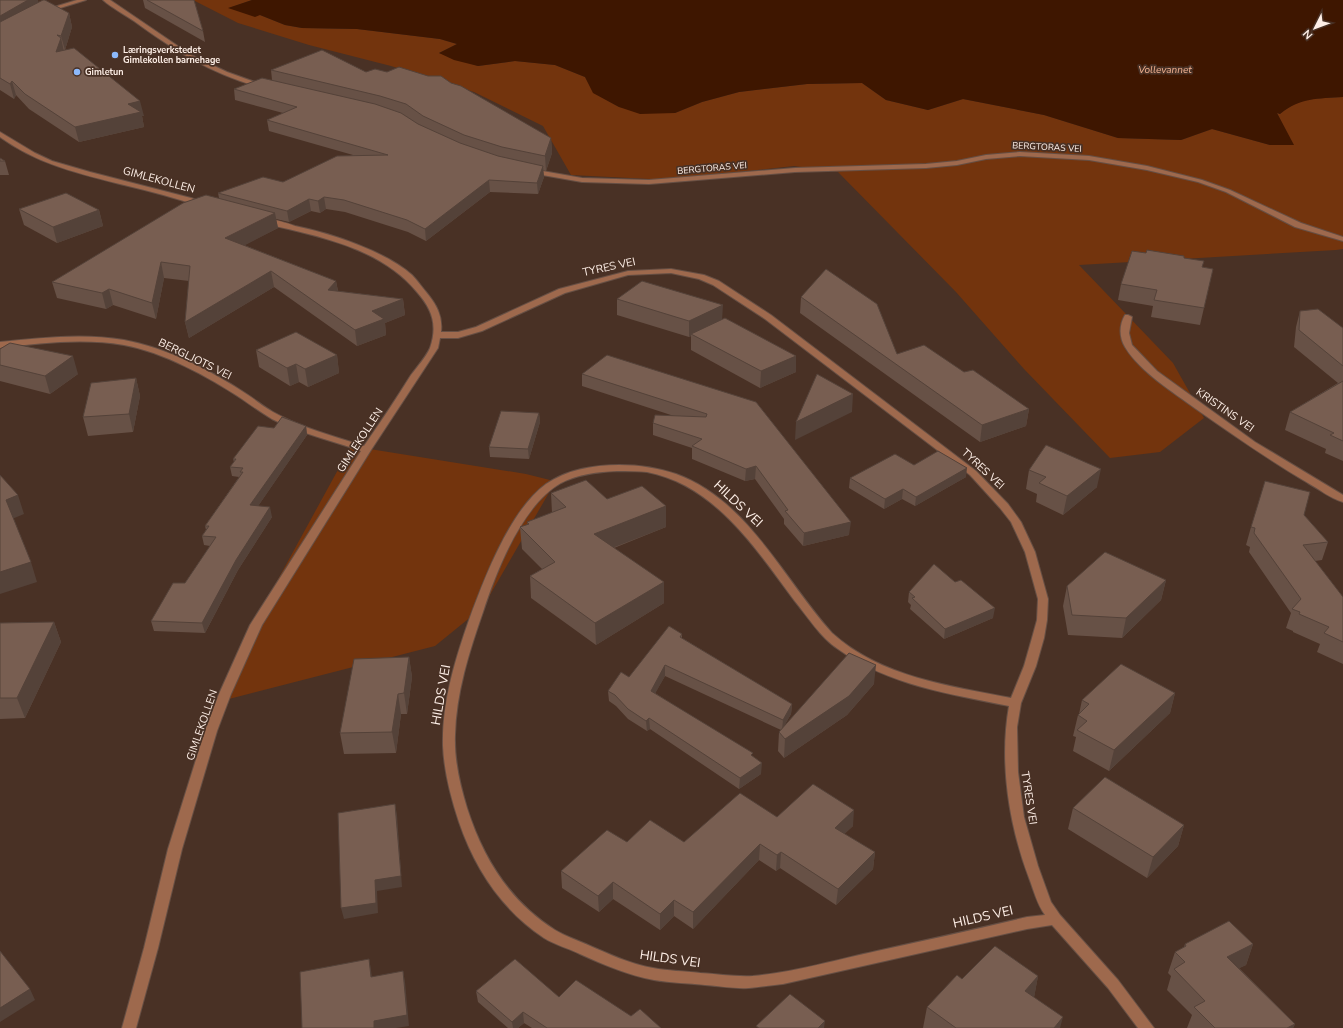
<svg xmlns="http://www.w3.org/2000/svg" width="1343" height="1028" viewBox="0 0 1343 1028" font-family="'Nunito Sans',sans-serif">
  <rect width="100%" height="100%" fill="#493125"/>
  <path fill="#73340d" d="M193 0H252L229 8 260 15 285 25 302 28 357 29 440 39 457 44 439 53 478 66 515 61 555 65 585 77 594 93 619 107 675 113 702 102 739 92 807 84 862 83 886 100 928 110 963 99 1044 115 1118 138 1181 140 1212 129 1270 145H1293L1277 113 1280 114C1301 96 1317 99 1343 97V249L1336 250 1079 265 1173 363 1204 418 1160 452 1110 458 1024 369 956 292 838 172 794 166 669 180 571 175 543 126 474 92 391 66 309 45 238 23Z
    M351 446 526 474 558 482 554 484 483 607 435 646 225 700 259 614Z"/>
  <path fill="#3e1600" d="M252 0H1343V97C1317 99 1301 97 1280 114L1277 113 1294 145H1270L1212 129 1181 140 1118 138 1044 115 963 99 928 110 886 100 862 83 807 84 739 92 702 102 675 113 640 114 619 107 593 93 585 77 555 65 515 61 478 66 454 60 439 53 457 44 440 39 357 29 302 28 285 25 260 15 255 17 228 8Z"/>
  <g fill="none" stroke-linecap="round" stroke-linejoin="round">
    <defs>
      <path id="minor" d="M77 0H86L44 13 41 11Z
        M103 0H110L116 4 191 55 227 72 266 86 263 88C213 75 175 51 134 21 124 14 112 8 103 0Z
        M0 132 35 153 52 161 90 172 191 198 207 204 206 206H200C175 198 150 191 124 185 80 174 37 164 0 137Z
        M1020 152 1089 156 1147 166 1202 180 1230 190 1301 223 1343 237V241L1295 227 1226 192 1198 182 1147 170 1089 160 1020 156 986 159 957 165 926 168 795 172 649 184 582 182 531 173 528 171 531 169 582 178 649 180 795 168 926 164 957 161 986 155Z
        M262 219C272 218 286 223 295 226 330 233 385 251 412 275 417 280 421 286 426 292 436 304 443 316 441 332H458L476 327 559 289 628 271 671 269 704 275 719 281 771 315 976 471 1008 504 1021 522 1035 552 1048 599 1047 620 1044 638 1036 666 1021 703 1017 727 1018 772 1024 817 1038 866 1051 902 1060 915 1118 980 1154 1028H1138L1108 988 1052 925 1027 929 783 984C772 985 761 987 749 988 735 989 719 986 705 985 688 983 671 983 654 980 628 975 604 965 580 954 568 948 555 945 544 938 502 910 475 869 459 822 451 798 444 771 443 746 442 702 455 660 469 620 484 579 510 510 546 484 580 460 639 461 676 474 748 500 784 580 832 633 880 677 950 686 1011 698L1024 666 1032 638 1037 620 1038 599 1025 552 1011 522 1000 508 970 475 765 319 713 285 699 279 671 273 628 275 565 293 482 331 458 338H440L438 348 371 450 262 625 231 694 217 731 182 849 158 948 136 1028H122L144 948 168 849 205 731 219 694 250 625 361 451C331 440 301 434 272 419 262 413 252 406 242 399 209 377 163 352 124 345 83 338 41 343 0 348V342C41 338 83 333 124 340 167 348 212 371 248 395 257 401 264 407 273 412 302 428 333 436 364 446 380 423 396 399 411 375 417 367 426 357 430 348 438 325 432 309 417 292 380 247 317 236 262 223ZM617 471C627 471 638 471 647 472 715 485 756 549 794 600 808 617 820 637 838 649 888 685 950 694 1009 706 999 763 1009 825 1029 878 1034 891 1037 904 1045 915L1027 917C977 929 927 940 877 951 836 960 795 972 753 976 735 977 718 974 700 973 684 971 668 971 653 968 630 964 609 954 588 945 577 940 565 936 555 930 509 901 483 858 467 808 460 785 454 760 455 735 456 693 469 652 483 612 496 572 522 505 561 483 578 474 598 472 617 471Z
        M1125 315H1128L1132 317 1129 333 1132 345 1157 371 1255 442 1343 495V502C1331 499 1319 489 1308 483 1269 460 1233 435 1196 409 1173 392 1140 372 1125 347 1119 337 1119 325 1125 315Z"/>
    </defs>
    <use href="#minor" stroke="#664f44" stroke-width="2"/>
    <use href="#minor" fill="#9e694d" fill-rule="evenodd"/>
  </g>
  <path fill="#675146" d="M0 0H38V2L69 13 72 27 65 50H64L144 116H142L144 127 79 142 29 109 16 95 14 99 0 90Z
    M143 0H194L203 31 205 42 145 8Z
    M271 70 366 72H387L451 83 551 138 552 153 546 171 543 170 544 177 538 194 490 192 426 241 408 232 345 212 326 209 320 213 311 211 289 222 276 219 278 228 244 245 336 281 338 291 403 299 405 315 385 323 386 335 357 346 274 287 189 338 185 322 189 281 164 278 156 319 113 305 106 309 57 298 52 282 219 198 218 193 283 182 353 155 269 131 267 120 283 113 235 100 234 89 272 80Z
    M0 158 5 161 9 175H0Z
    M19 209 99 210 103 226 57 243 24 225Z
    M1146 253 1184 258 1202 267 1213 269 1200 325 1151 317 1153 306 1118 300 1121 284Z
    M801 297 897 354 964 372 1029 409 1026 426 980 442 800 313Z
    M617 299 722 319 796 356V372L760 388 691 350V336L689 337 617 315Z
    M1300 311 1343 328V461L1325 453 1326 449 1285 430 1290 412 1338 383 1294 347 1296 327Z
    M0 349 78 374 50 394 0 381Z
    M256 350 337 355 339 373 308 387 299 382 290 386 259 367Z
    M582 374 756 402 849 535 803 546 784 524V519L755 479 745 481 692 459V448L653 435V423L674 416 582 386Z
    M136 378 140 396 133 432 88 436 83 417Z
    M539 413 540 422 529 459 490 457 489 447Z
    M306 426 307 435 258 506 272 517 238 570 205 633 154 631 151 621 185 583 210 546 204 545 202 536 206 530 205 526 239 477 232 476 230 467 234 462 233 459 274 428Z
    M914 465 966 477 915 506 902 499 884 509 849 488 850 478Z
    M1029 470 1097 487 1063 515 1036 502 1037 494 1026 489Z
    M551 493 607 499 666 527 614 548 664 603 596 645 531 598 530 576 542 569 522 549 520 527 528 525 527 522 552 513Z
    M1304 515 1328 542 1322 560 1315 561 1343 597V664L1317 652 1320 644 1293 632V631L1286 628 1291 613 1249 552 1250 547 1246 545 1251 527Z
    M1166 580 1161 600 1122 638 1068 635 1063 606 1067 586Z
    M909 592 993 618 944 639 910 609 911 605 908 602Z
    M54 622 61 642 25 718 0 719V623Z
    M682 634V638L792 704 791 714 784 726 874 684 847 715 784 758 778 751 779 732 781 730 665 676 655 693 753 757 761 774 739 789 650 729 647 731 628 719 616 706 609 701 608 691 629 677Z
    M409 657 412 677 407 714H401L396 753 344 754 340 733Z
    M1175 693 1170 713 1109 771 1073 751 1076 737 1073 736 1078 715 1079 714 1082 700Z
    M1073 808 1184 825 1178 846 1147 878 1068 829Z
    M777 817 853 826 844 834 875 852 873 869 836 905 780 868 776 871 759 860 693 929 674 916 660 930 613 899 599 912 562 888 561 871 627 842H684Z
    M1185 944H1253L1246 965 1239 968 1295 1024 1293 1028H1187L1192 1015 1167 990 1171 976 1168 973 1175 952 1184 947Z
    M1038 976 1034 997 1060 1028H923L927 1007 962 979Z
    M476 991 559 997 631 1016 661 1028H532L524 1023 518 1028H508L478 1002Z"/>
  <path fill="#544239" d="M28 0H38L40 9 0 31V16Z
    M69 13 72 27 65 50 61 36Z
    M61 38 64 52H56Z
    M12 81 16 95 14 99 10 84Z
    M140 101 144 116H142L144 127 79 142 75 127 128 104Z
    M551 138 552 153 546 171 545 156Z
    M543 166 544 177 538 194 537 183Z
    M489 180 490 192 426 241 425 229Z
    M324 197 326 209 320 213 318 201Z
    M309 199 311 211 289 222 287 211Z
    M99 210 103 226 57 243 53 227Z
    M275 213 278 228 228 254 225 238Z
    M161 262 164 278 156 319 152 303Z
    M271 271 274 287 189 338 185 322Z
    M336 281 339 297 328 290Z
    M109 289 113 305 106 309 102 293Z
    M403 299 405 315 385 323 386 335 357 346 355 330 372 311Z
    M723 305 722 321 691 334V336L689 337V321Z
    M337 355 339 373 308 387 305 369Z
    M73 356 78 374 50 394 45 376Z
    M796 356V372L760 388 761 371Z
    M296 364 299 382 290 386 287 368Z
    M136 378 140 396 133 432 129 414Z
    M853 394 852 412 795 440 796 422Z
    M1029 409 1026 426 980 442 982 425Z
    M539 413 540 422 529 459 528 449Z
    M306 426 307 435 252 515 250 505Z
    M756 466 755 479 745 481 746 469Z
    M967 468 966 477 915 506 916 497Z
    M1101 469 1097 487 1063 515 1067 496Z
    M903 489 902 499 884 509 885 499Z
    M18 495 24 514 12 519 6 500Z
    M666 506V527L594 555V534Z
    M270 507 272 517 238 570 205 633 202 623 236 560Z
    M851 522 849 535 803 546 804 533Z
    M31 562 37 582 0 594V572Z
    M1166 580 1161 600 1122 638 1126 618Z
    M664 582V603L596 645 595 623Z
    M995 608 993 618 944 639 945 629Z
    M54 622 61 642 25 718 17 698Z
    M409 657 412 677 407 714 404 693Z
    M665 665V676L651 701V691Z
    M876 665 874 684 847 715 784 758 785 739Z
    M1175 693 1170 713 1109 771 1114 750Z
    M398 694 401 714 396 753 392 732Z
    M792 704 791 714 782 730 783 720Z
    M649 718 650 729 647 731 646 721Z
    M762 763 761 774 739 789 740 778Z
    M395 804 397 815 402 887 377 891 378 913 344 919 341 908 375 880Z
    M854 810 853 826 834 844 835 828Z
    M1184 825 1178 846 1147 878 1153 857Z
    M760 844 759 860 693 929V912Z
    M781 852 780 868 776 871 777 855Z
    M875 852 873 869 836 905 838 889Z
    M613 882V899L599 912 598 896Z
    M674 900V916L660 930V914Z
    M1253 944 1246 965 1220 978 1227 957Z
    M369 959 371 970 373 988 371 977Z
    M403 971 405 982 409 1026 396 1028H374V1021Z
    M1038 976 1034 998 1025 991Z
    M30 989 35 1000 0 1022V1008Z
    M523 1012 524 1023 518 1028H513L512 1022Z
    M1063 1017 1060 1028H1054Z
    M825 1021 824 1028H818Z
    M1295 1024 1293 1028H1287Z"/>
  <path fill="#785e51" stroke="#544239" d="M0 0H28L0 16Z
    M43 0H45L69 13 61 36 57 35 61 38 56 52 74 48 140 101 128 104 141 112 75 127 25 94 12 81 10 84 0 78V22Z
    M147 0H194L203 31Z
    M322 50 366 72 375 69 387 72 399 67 428 76H441L451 83 461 86 551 138 545 156 502 147 464 135 423 116 406 104 380 96 271 70Z
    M262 78 375 104 401 113 418 124 460 143 498 156 543 166 537 183 489 180 425 229 407 220 344 200 324 197 318 201 309 199 287 211 218 193 263 177 283 182 337 156 388 155 267 120 297 107 234 89Z
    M0 158 5 161H0Z
    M66 193 99 210 53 227 19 209Z
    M206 195 275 213 225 238 336 281 328 290 403 299 372 311 384 319 355 330 271 271 185 322 190 266 161 262 152 303 109 289 102 293 52 282 183 203Z
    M1147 250 1184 256V258L1204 261 1202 267 1213 269 1204 308 1154 300 1157 290 1121 284 1132 251 1146 253Z
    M826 269 877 304 897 354 924 345 964 372 973 370 1029 409 982 425 801 297Z
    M642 281 723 305 689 321 617 299Z
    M1318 309 1343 328V366L1299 330 1300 311Z
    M725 318 796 356 761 371 691 334Z
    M296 332 337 355 305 369 296 364 287 368 256 350Z
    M10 343 73 356 45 376 0 365V349Z
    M607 355 756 402 851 522 804 533 785 511 788 510 756 466 746 469 692 446 702 439 653 423 655 415 706 417 707 414 582 374Z
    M817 374 853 394 796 422Z
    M136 378 129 414 83 417 91 383Z
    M1343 381V441L1330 435 1334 433 1290 412Z
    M501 411 539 413 528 449 489 447Z
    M282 417 306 426 250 505 270 507 236 560 202 623 151 621 173 583H185L216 537 202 536 209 526H205L243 472H240L243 468 230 467 236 459H233L258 426 274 428Z
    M1046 445 1101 469 1067 496 1039 483 1046 477 1029 470Z
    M938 451 967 468 916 497 903 489 885 499 850 478 895 454 914 465Z
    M0 475 18 495 6 500 31 562 0 572Z
    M586 480 607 499 642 486 666 506 594 534 664 582 595 623 530 576 555 562 520 527 529 524 527 522 566 507 551 493Z
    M1265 481 1310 492 1304 515 1328 542 1303 545 1343 597V642L1324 633 1329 627 1299 614 1300 612 1292 609 1301 599 1254 533 1255 528 1251 527Z
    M1105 552 1166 580 1126 618 1072 615 1067 586Z
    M934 564 955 582 961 580 995 608 945 629 912 598 915 597 909 592Z
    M54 622 17 698H0V623Z
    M669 626 682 634 680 637 792 704 783 720 665 665 651 691 753 753 751 755 762 763 740 778 649 718 646 721 628 709 615 695 608 691 621 672 629 677Z
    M849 653 876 665 849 696 785 739 779 732Z
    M409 657 404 693 398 694 392 732 340 733 354 659Z
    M1121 664 1175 693 1114 750 1077 730 1087 721 1078 715 1089 704 1082 700Z
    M1105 777 1184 825 1153 857 1073 808Z
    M813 784 854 810 835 828 875 852 838 889 781 852 777 855 760 844 693 912 674 900 660 914 613 882 598 896 561 871 607 830 627 842 650 820 684 842 740 793 777 817Z
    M395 804 401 876 375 880 376 903 341 908 338 813Z
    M1229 921 1253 944 1227 957 1295 1024 1287 1028H1215L1194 1007 1205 1001 1174 969 1185 962 1175 952 1186 946 1185 944Z
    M995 946 1038 976 1025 991 1063 1017 1054 1028H956L927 1007 957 975 962 979Z
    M0 951 30 989 0 1008Z
    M369 959 371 977 403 971 407 1015 374 1021V1028H302L300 972Z
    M515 959 559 997 576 980 631 1016 640 1009 661 1028H547L523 1012 512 1022 476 991Z
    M790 994 825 1021 818 1028H759L756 1026Z"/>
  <g fill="#8cb9fc" stroke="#493125" stroke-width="1.5">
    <circle cx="115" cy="55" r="4"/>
    <circle cx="77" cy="72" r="4"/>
  </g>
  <g text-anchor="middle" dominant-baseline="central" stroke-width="3.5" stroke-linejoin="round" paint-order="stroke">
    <g font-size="9" font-weight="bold" fill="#feefe7" stroke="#493125" text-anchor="start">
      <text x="123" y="50">Læringsverkstedet<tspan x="123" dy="10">Gimlekollen barnehage</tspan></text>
      <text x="85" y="72">Gimletun</text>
    </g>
    <g font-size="9" fill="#feefe7" stroke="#493125">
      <text transform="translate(1047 147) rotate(3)">BERGTORAS VEI</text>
      <text transform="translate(712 168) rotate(-5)">BERGTORAS VEI</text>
    </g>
    <g font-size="10" font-style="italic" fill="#f4b291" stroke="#493125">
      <text x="1165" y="70">Vollevannet</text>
    </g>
    <g font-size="11" fill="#feefe7" stroke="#493125">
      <text transform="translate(159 180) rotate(15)">GIMLEKOLLEN</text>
      <text transform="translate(609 267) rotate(-12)">TYRES VEI</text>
      <text transform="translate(195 359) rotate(26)">BERGLJOTS VEI</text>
      <text transform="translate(1225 410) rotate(35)">KRISTINS VEI</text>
      <text transform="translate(360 440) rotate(-57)">GIMLEKOLLEN</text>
      <text transform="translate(983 469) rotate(43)">TYRES VEI</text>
      <text transform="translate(202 725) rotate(-71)">GIMLEKOLLEN</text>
      <text transform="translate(1029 798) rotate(81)">TYRES VEI</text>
    </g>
    <g font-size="13" fill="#feefe7" stroke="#493125">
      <text transform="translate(738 504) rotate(43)">HILDS VEI</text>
      <text transform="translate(441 695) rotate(-80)">HILDS VEI</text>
      <text transform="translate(983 917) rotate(-13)">HILDS VEI</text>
      <text transform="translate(670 959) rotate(8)">HILDS VEI</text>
    </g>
  </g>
  <g transform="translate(1315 28) rotate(228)" stroke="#493125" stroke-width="3" paint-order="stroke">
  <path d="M0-3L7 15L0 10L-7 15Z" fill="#feefe7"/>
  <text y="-6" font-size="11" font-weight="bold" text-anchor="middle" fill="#feefe7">N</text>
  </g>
</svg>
